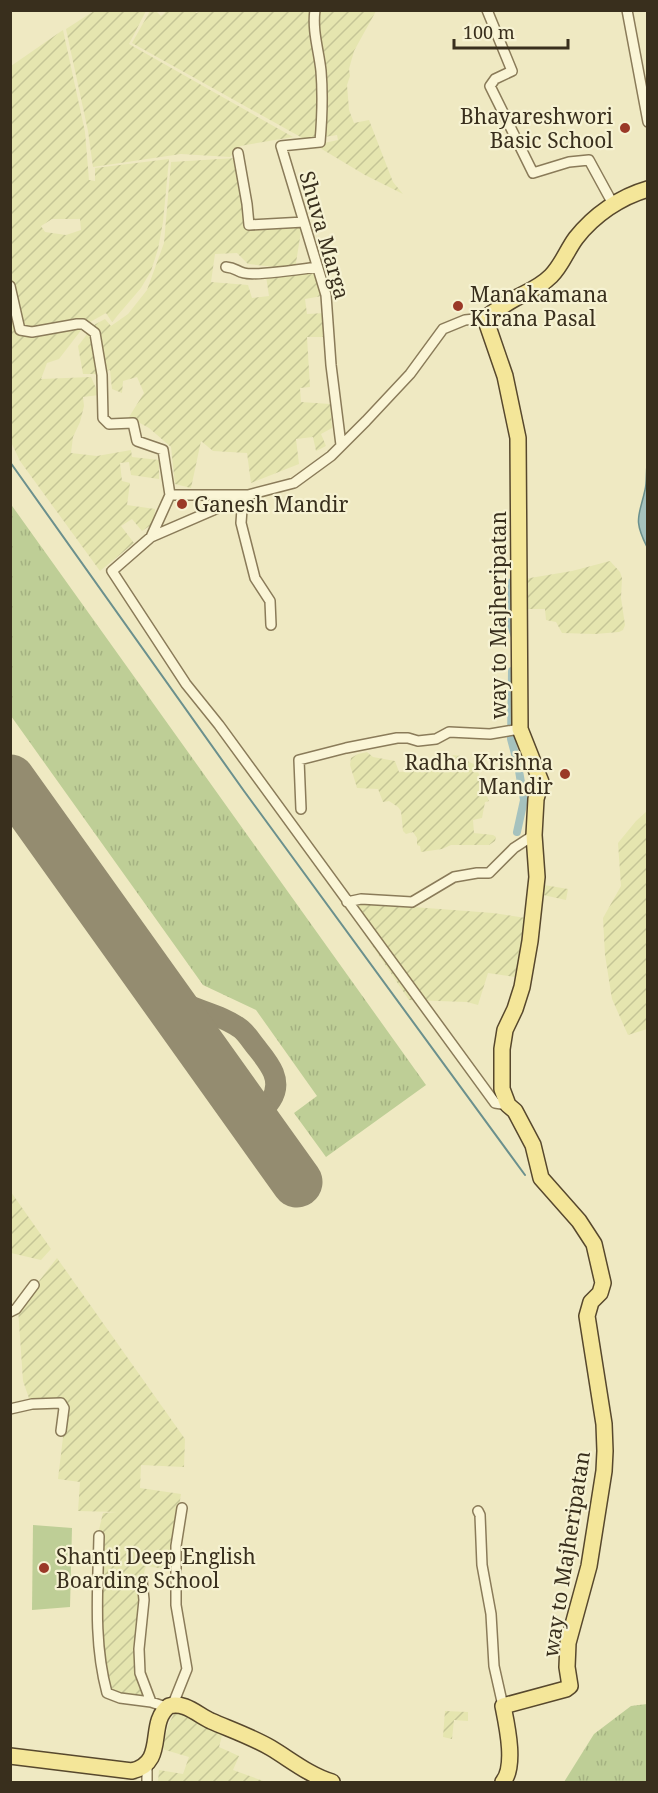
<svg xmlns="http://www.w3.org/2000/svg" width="658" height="1793" viewBox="0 0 658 1793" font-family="'Noto Serif',serif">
  <defs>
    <pattern id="farmland-furrows" width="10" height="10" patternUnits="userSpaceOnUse" patternTransform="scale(1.5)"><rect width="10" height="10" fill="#e5e5af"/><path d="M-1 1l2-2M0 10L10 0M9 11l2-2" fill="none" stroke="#c5c596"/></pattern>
    <pattern id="grass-tufts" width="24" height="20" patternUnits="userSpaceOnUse" patternTransform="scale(1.5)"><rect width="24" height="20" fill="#bece96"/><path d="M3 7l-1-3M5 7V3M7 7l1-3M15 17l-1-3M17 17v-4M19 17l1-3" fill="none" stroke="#a4b181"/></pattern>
  </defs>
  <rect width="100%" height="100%" fill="#efe9c2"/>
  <path fill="url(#farmland-furrows)" fill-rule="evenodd" d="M165 10 195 11 196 13 208 10 376 11 354 51 349 69 350 76 347 85 349 110 354 123 369 120 393 182 403 194 365 175 315 145 338 140 337 135 306 140 132 43 150 11H156L161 16 165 13Z
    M94 11H146L129 44 293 137 240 146 230 157 181 154 93 167 88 131 66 29Z
    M63 30 85 132 89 180 95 181V168L169 159 163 222 158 249 151 271 141 288 112 322 106 313 85 325 59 359 47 363 41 379 91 377 99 395 83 397 84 406 80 422 73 437 71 453 97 456 131 450 132 457 159 460V479L131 475 129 462 120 463 122 481 130 483 127 505 155 509 154 523 142 531 132 519 121 526 134 543 100 571 20 461 11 442V66ZM52 219H80L81 230 66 235 45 232 41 226Z
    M236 158 245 229 302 225 295 269 248 264 237 253 215 254 211 282 248 285 252 298 269 296 266 276 315 272 322 296 305 299 307 314 325 313 328 337H307L310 387 300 388 301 402 330 404 332 428 321 434 326 446 316 451 313 437 296 439 299 464 251 483 247 453 213 451 201 441 191 488 175 484 171 447 149 428 129 417 144 393 137 377 123 381 122 393 112 389 110 370 95 374H83L78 346 94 325 105 319 111 326 128 314 147 290 164 243 171 162Z
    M610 561 620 572 622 578 621 598 625 625 623 630 619 632 595 634 562 633 556 622 546 620 545 609H526L524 579 572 571Z
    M367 752 373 757 395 761 399 772 411 771 449 760 453 755 461 756 465 760 476 765 480 778 489 786 487 796 489 801 485 802 482 818 473 820 474 833 493 835 496 837 495 841 489 845H451L442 849 421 852 420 846 417 845V838L413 832 406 834 403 831 401 811 398 807 389 801 383 802 378 789 357 788 350 765 351 758 358 754Z
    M647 811V1029L628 1035 612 999 605 955 603 918 621 886 618 843 636 821Z
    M544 885 568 889 566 900 543 895Z
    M360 903 493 913 526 918 515 977 488 973 478 1005 467 1002 409 1000 353 917Z
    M11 1192 51 1249 41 1260 11 1253Z
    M57 1258 185 1439 184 1467 141 1465 140 1488 181 1494 177 1519 172 1570 146 1566 142 1580 139 1649 151 1702 107 1693 100 1667 97 1538 103 1513 117 1512 78 1511 80 1482 58 1479 67 1404 62 1399 30 1401 23 1381 18 1308Z
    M175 1711 223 1732 219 1747 239 1756 233 1770 266 1782H158L159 1770 183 1774 189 1757 162 1749 168 1726Z
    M445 1711 468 1712V1721L454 1720 452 1739 443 1737Z"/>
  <path fill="url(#grass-tufts)" d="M10 503 426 1085 326 1157 294 1113 317 1096 256 1010 203 985 11 716Z
    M647 1704V1782H564L594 1734 631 1706Z"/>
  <path fill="#bece96" d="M33 1525 72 1528 70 1607 32 1610Z"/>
  <path fill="#a5c2be" stroke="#6b908d" stroke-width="1.5" d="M647 465V547C633 519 639 517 645 490 647 482 646 473 647 465Z"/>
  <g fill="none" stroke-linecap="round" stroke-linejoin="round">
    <path stroke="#6b908d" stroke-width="2" d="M10 462 244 791 525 1175"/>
    <path stroke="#a5c2be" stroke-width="8" d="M512 582 511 625 515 637
      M512 671 511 739 518 765 524 800 517 832"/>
    <path stroke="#948c70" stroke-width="21" d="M150 976C156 983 162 990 170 996 191 1010 220 1013 241 1029 247 1034 251 1041 256 1047 268 1062 284 1080 271 1100 266 1108 258 1114 248 1114 213 1116 218 1079 208 1057"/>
    <path stroke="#948c70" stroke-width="51" d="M10 780 297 1182"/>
    <defs>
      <path id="street" d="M315 10C312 31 319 51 321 71 323 95 322 119 320 142L281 146 326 295 331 365 341 445
        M487 10 512 71 495 79 490 86 533 173 569 162 589 160 613 204
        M627 10 648 122
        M238 153 247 204 249 225 304 222
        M226 267C236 268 236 271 244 273 255 276 303 269 317 267
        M10 286 20 330 32 332 77 324H83L95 333 102 375 103 418 109 424 133 423 137 441 163 450 170 495
        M485 318 465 320 443 329 410 374 366 421 331 456 294 483 248 495H170L151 537 112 571 186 684 219 725 495 1103 508 1105
        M151 537 248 495 242 509 241 523 255 578 270 601 271 625
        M301 809 299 760 346 748 397 738H408L418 741 436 739 449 732 490 734 520 729
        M347 902 361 899 412 902 454 877 477 873H489L514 848 534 835
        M10 1312 16 1309 34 1285
        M10 1409 32 1404 61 1403 64 1408 61 1431
        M478 1511 480 1515 482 1565 491 1614 494 1666 503 1706
        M99 1536C98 1589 93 1641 107 1693L120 1698 151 1702 166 1707
        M142 1580 144 1600 139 1649 140 1673 151 1702
        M173 1704 187 1669 176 1605V1546L182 1508
        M147 1765V1782"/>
      <path id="primary" d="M10 1756 132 1771C168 1762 146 1723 169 1706 184 1701 198 1715 211 1721 232 1730 252 1737 271 1748 291 1760 309 1775 332 1782
        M503 1782C516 1766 507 1726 503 1706L566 1689 570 1686 567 1667 568 1643 589 1566 604 1471 605 1451 604 1424 587 1316 591 1302 600 1293 603 1283 594 1244 579 1221 541 1178 533 1145 515 1111 508 1105 502 1089V1049L505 1030 515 1009 522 987 530 941 537 877 534 835 536 799 541 782 520 729 518 438 505 376 485 318C495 311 505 304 516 298 529 291 540 287 551 276 562 265 567 250 576 238 594 215 620 197 648 189"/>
    </defs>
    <use href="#street" stroke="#8a7b59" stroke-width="12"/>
    <use href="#primary" stroke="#57482d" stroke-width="18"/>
    <use href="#street" stroke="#faf5d6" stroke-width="9"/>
    <use href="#primary" stroke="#f4e699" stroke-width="15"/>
  </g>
  <g fill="#9a3927" stroke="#f6f2d2" stroke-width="2">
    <circle cx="625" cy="128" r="6"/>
    <circle cx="458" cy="306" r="6"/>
    <circle cx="182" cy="504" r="6"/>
    <circle cx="565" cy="774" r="6"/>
    <circle cx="44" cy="1568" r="6"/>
  </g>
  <g text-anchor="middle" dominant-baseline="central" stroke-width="4.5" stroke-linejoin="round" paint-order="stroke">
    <g font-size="21" fill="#392f1d" stroke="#f6f2d2" text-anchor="start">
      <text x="613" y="116" text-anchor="end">Bhayareshwori<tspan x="613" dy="24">Basic School</tspan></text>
      <text x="470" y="294">Manakamana<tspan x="470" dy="24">Kirana Pasal</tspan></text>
      <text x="194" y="504">Ganesh Mandir</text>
      <text x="553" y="762" text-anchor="end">Radha Krishna<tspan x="553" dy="24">Mandir</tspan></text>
      <text x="56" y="1556">Shanti Deep English<tspan x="56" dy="24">Boarding School</tspan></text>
    </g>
    <g font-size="21" fill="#392f1d" stroke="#f6f2d2">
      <text transform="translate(325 235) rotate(74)">Shuva Marga</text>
      <text transform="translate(498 615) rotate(-90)">way to Majheripatan</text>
      <text transform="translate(566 1554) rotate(-81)">way to Majheripatan</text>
    </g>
  </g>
  <rect width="658" height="1793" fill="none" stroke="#392f1d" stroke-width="24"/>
  <path d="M454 39v9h114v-9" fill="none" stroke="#392f1d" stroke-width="3"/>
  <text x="463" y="39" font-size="18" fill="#392f1d" stroke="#f6f2d2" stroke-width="4.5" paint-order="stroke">100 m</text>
</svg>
